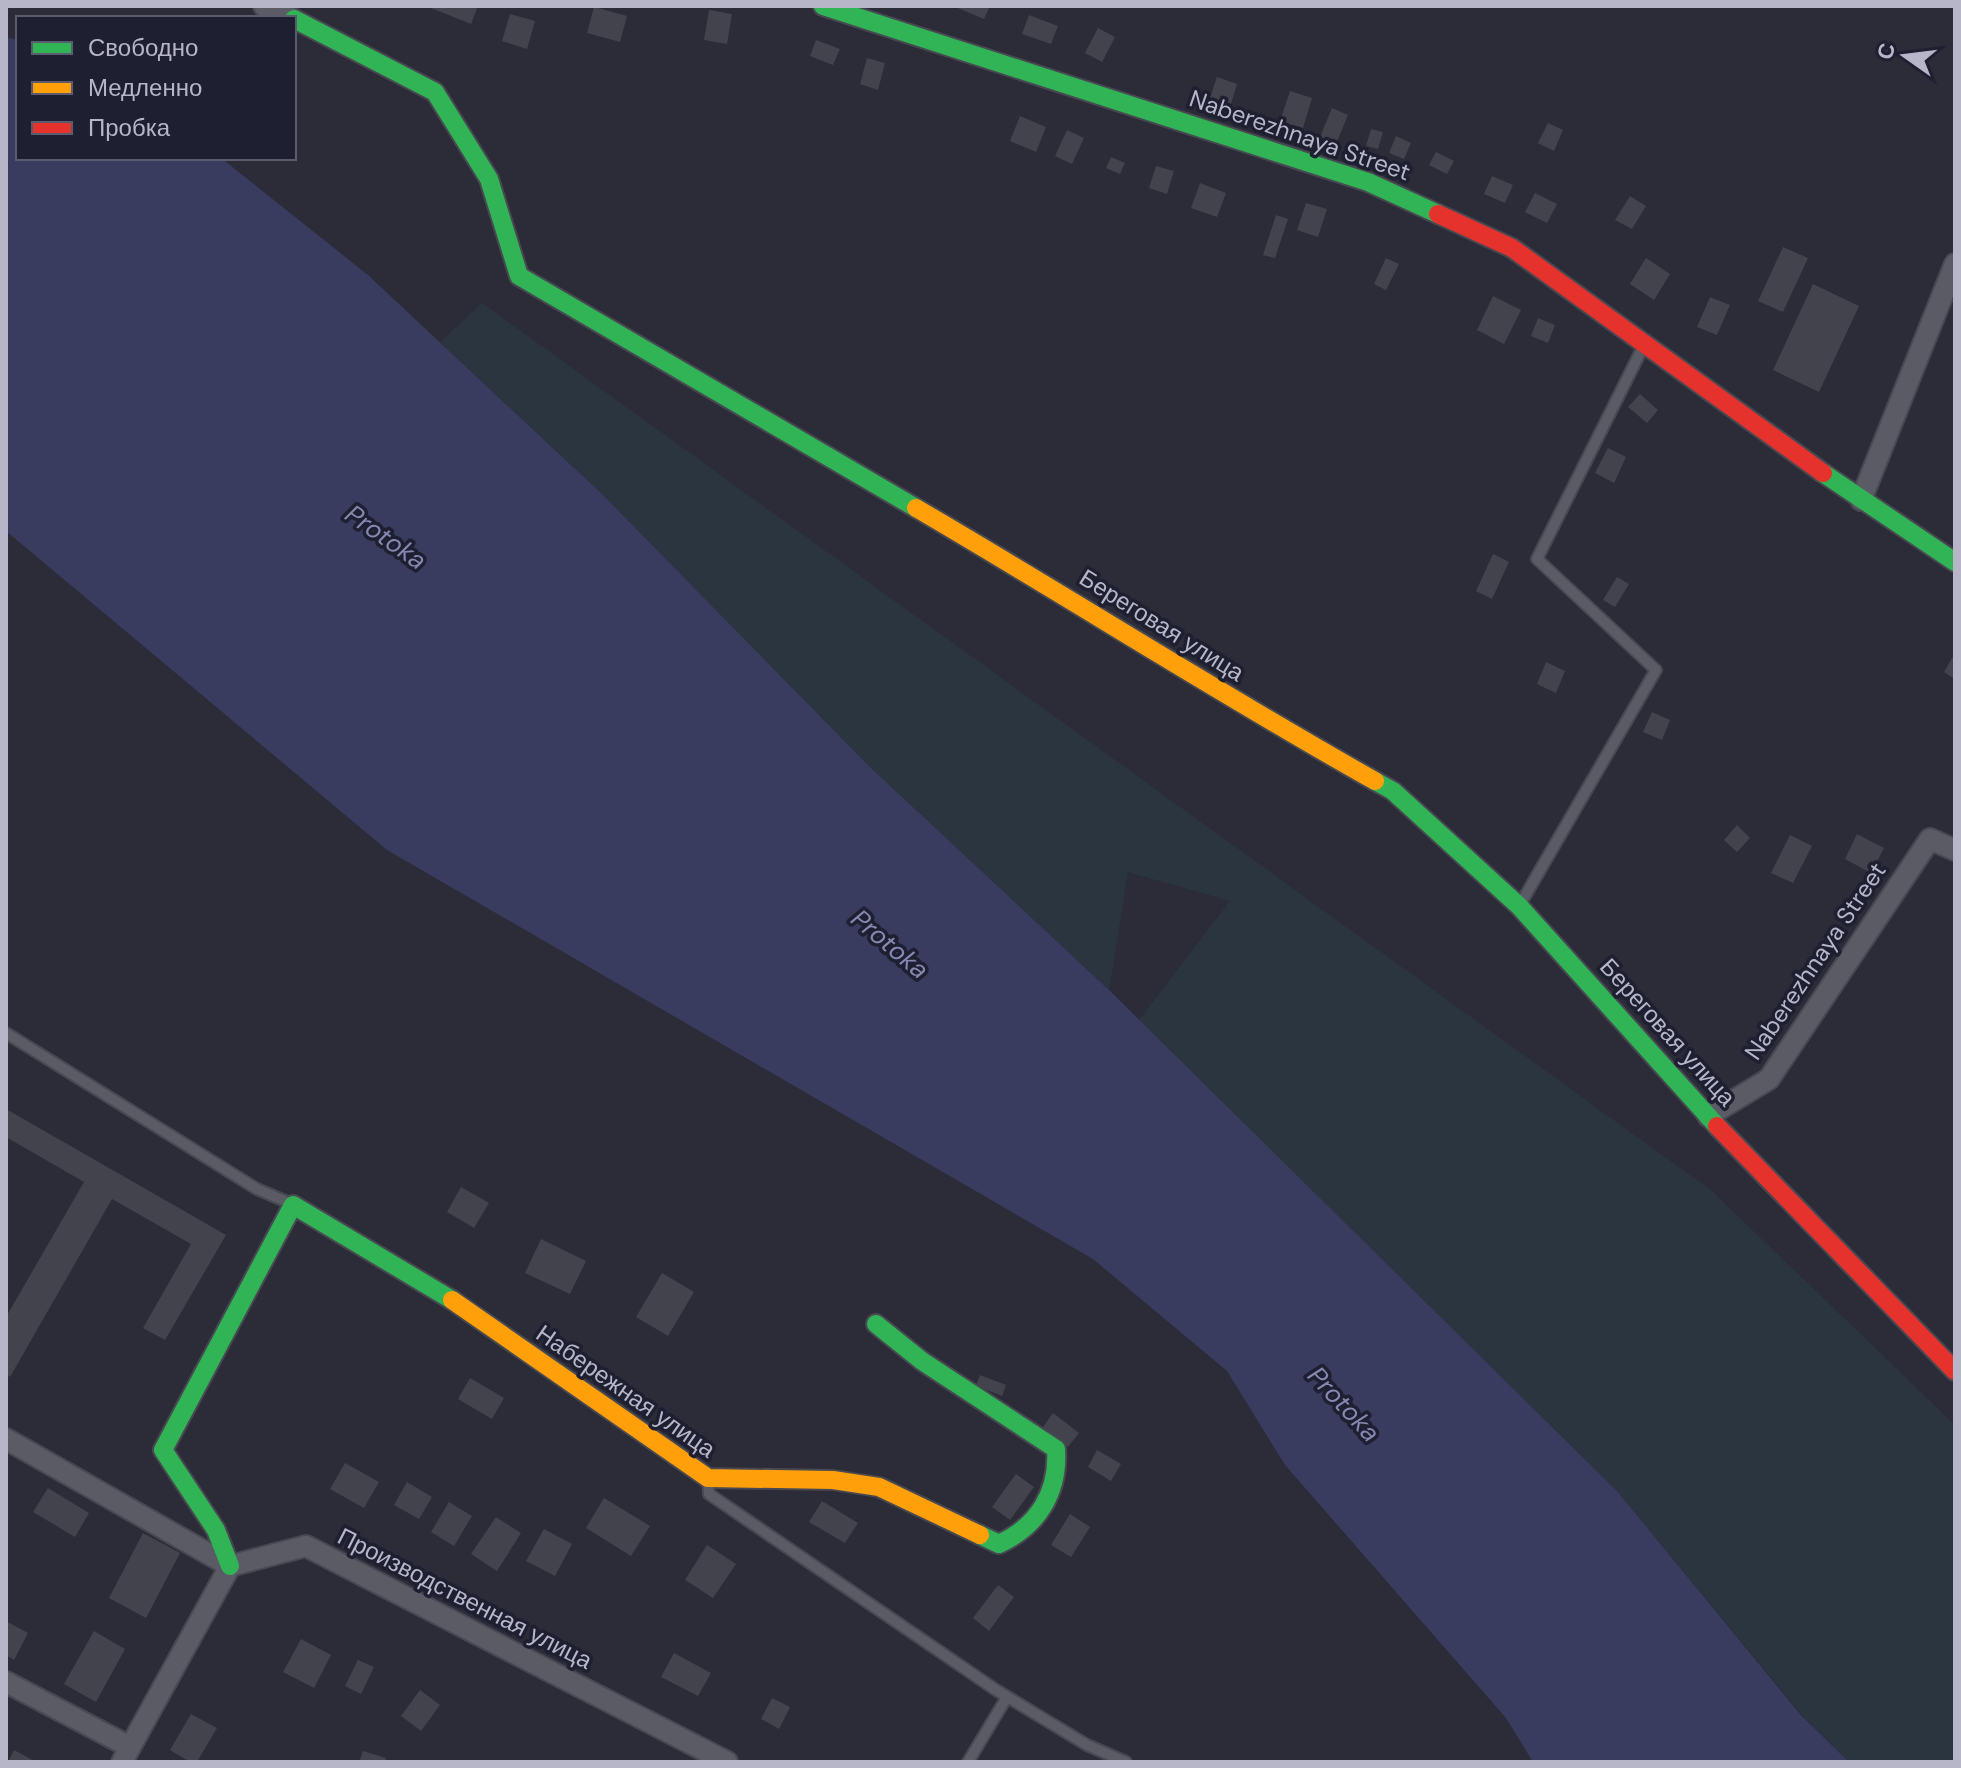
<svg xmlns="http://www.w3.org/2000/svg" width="1961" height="1768" viewBox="0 0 1961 1768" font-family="'DM Sans',sans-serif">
  <rect width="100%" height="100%" fill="#2b2c38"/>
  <path fill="#2b3540" d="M482 303 1712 1191 1955 1425V1762H1849L1802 1715 1617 1491 1139 1020 1230 901 1128 872 1109 990 870 767 602 494 440 342Z"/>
  <path fill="#393b5f" d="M6 37 18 40V158H221L368 275 602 494 870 767 1109 990 1617 1491 1801 1715 1849 1762H1533L1506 1718 1285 1465 1227 1371 1093 1259 387 850 6 531Z"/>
  <path fill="#43434d" d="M426 6H478L471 24Z
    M953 6H990L984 19Z
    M594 7 627 16 620 42 587 33Z
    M709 10 732 14 727 44 704 40Z
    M510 14 535 21 527 49 502 41Z
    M1029 15 1058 26 1051 44 1022 34Z
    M1098 28 1115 37 1102 62 1085 53Z
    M816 40 840 49 833 65 810 56Z
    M867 58 885 63 878 90 860 84Z
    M1217 77 1237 84 1230 107 1209 101Z
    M1290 91 1312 98 1303 128 1280 121Z
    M1332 108 1348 115 1336 144 1320 137Z
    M1020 116 1046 127 1036 152 1010 141Z
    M1548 123 1563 130 1554 151 1538 143Z
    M1371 129 1383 132 1378 149 1366 146Z
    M1067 130 1084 138 1072 164 1055 156Z
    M1396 136 1411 143 1404 159 1389 153Z
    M1436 152 1454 161 1447 174 1429 165Z
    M1111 157 1125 163 1120 174 1106 168Z
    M1156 166 1174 171 1167 194 1149 188Z
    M1492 176 1513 185 1505 203 1484 194Z
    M1200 183 1226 193 1217 217 1191 208Z
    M1535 193 1557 204 1547 223 1525 212Z
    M1630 196 1646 206 1632 229 1615 220Z
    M1306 203 1327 209 1318 237 1297 230Z
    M1276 215 1288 219 1275 258 1263 255Z
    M1783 247 1808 258 1783 312 1758 301Z
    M1386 258 1399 264 1386 290 1374 284Z
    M1646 258 1670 274 1654 300 1630 284Z
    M1813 284 1859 306 1819 392 1773 370Z
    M1493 296 1521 310 1504 344 1477 330Z
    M1710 297 1730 305 1717 335 1697 327Z
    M1538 318 1555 325 1548 343 1531 336Z
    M1640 394 1658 410 1647 423 1628 407Z
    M1608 448 1626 457 1614 483 1595 473Z
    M1493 554 1509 562 1492 599 1476 591Z
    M1617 577 1629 584 1615 607 1603 600Z
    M1955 653V679L1944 672Z
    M1546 662 1565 671 1556 693 1537 684Z
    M1652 712 1670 720 1662 740 1643 732Z
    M1737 825 1750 838 1737 852 1724 840Z
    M1857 834 1884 848 1871 873 1845 859Z
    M1790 835 1812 846 1793 883 1771 873Z
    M6 1109 226 1235 165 1340 143 1328 191 1244 112 1199 10 1377 6 1374V1317L84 1182 6 1137Z
    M461 1187 489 1203 474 1228 447 1212Z
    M541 1239 586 1261 570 1294 525 1273Z
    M662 1273 694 1292 668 1336 636 1317Z
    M980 1375 1006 1385 1002 1396 976 1386Z
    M470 1378 504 1398 492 1419 458 1399Z
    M1053 1413 1079 1433 1068 1447 1043 1427Z
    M1097 1450 1121 1464 1111 1481 1088 1467Z
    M345 1463 379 1482 364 1508 330 1489Z
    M1016 1474 1034 1487 1010 1520 992 1507Z
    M407 1482 432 1497 419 1519 394 1505Z
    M48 1488 89 1513 75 1537 33 1512Z
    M604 1498 650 1526 631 1556 586 1528Z
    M822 1501 858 1523 845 1543 809 1522Z
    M449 1502 472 1516 454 1546 431 1532Z
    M1070 1514 1090 1527 1071 1557 1051 1545Z
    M496 1517 521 1533 497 1571 471 1554Z
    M544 1529 572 1544 555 1576 526 1561Z
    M143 1533 180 1553 146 1618 109 1598Z
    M707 1545 736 1564 713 1598 685 1580Z
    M998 1585 1014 1597 989 1631 973 1618Z
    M6 1621 28 1633 14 1660 6 1655Z
    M94 1631 125 1649 96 1702 64 1684Z
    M301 1639 331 1655 314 1688 283 1672Z
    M674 1653 711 1673 698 1696 661 1677Z
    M358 1660 374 1667 361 1694 345 1686Z
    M420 1690 440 1705 421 1731 401 1716Z
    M772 1698 790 1707 779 1729 761 1719Z
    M191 1714 217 1728 197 1762H190L170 1750Z
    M14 1750 36 1762H8Z
    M363 1751 386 1758 385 1762H359Z"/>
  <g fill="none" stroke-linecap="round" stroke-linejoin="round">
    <defs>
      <path id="lane" d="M1521 903 1656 670 1537 559 1643 347
        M6 1033 257 1189 292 1204
        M708 1480 709 1494 996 1690 1087 1745 1126 1762
        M968 1762 1007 1697"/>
      <path id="street" d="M264 6 291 18
        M1861 500 1955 264
        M1708 1116 1769 1079 1930 839 1955 850
        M6 1439 230 1566 306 1546 727 1762
        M6 1682 130 1747
        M122 1762 230 1566"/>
      <path id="fast" d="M823 6 1368 182 1438 214
        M294 19 435 92 489 179 519 276 916 508
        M1823 473 1955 562
        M1375 781 1393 791 1519 906 1717 1126
        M876 1324 922 1361 1056 1449C1059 1492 1038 1526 999 1544L980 1535
        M230 1566 216 1530 163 1450 293 1205 452 1300"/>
      <path id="slow" d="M916 508C1070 598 1220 694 1375 781
        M452 1300 708 1478 833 1480 879 1487 980 1535"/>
      <path id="jam" d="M1438 214 1512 248 1823 473
        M1717 1126 1955 1371"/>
    </defs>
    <use href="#lane" stroke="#474851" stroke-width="14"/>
    <use href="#street" stroke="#474851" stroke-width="24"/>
    <use href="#fast" stroke="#474851" stroke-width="22"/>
    <use href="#slow" stroke="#474851" stroke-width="22"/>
    <use href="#jam" stroke="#474851" stroke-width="22"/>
    <use href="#lane" stroke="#5b5b66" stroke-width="10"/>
    <use href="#street" stroke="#5b5b66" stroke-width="20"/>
    <use href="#fast" stroke="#30b455" stroke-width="18"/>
    <use href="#slow" stroke="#ff9f0a" stroke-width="18"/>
    <use href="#jam" stroke="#e5322d" stroke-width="18"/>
  </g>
  <g text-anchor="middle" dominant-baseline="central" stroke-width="7" stroke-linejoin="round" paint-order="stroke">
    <g font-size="24" fill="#b6b6c8" stroke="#1f1f32">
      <text transform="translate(1300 135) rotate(19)">Naberezhnaya Street</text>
      <text transform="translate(1162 625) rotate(32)">Береговая улица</text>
      <text transform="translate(1815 961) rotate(-56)">Naberezhnaya Street</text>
      <text transform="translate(1668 1032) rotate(48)">Береговая улица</text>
      <text transform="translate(626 1391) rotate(35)">Набережная улица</text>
      <text transform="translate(465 1598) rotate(27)">Производственная улица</text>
    </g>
    <g font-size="26" font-style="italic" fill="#8688b2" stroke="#1f1f32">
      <text transform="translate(386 537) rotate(35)">Protoka</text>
      <text transform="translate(890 944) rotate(40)">Protoka</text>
      <text transform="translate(1344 1404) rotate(47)">Protoka</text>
    </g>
  </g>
  <rect width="1961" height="1768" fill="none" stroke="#b6b6c8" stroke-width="16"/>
  <rect x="16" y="16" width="280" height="144" fill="#1f1f32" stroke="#5b5b6e" stroke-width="2"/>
  <rect x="32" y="42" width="40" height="12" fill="#30b455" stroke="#5b5b6e" stroke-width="2"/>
  <text x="88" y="56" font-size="24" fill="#b6b6c8">Свободно</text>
  <rect x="32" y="82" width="40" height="12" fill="#ff9f0a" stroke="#5b5b6e" stroke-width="2"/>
  <text x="88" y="96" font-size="24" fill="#b6b6c8">Медленно</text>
  <rect x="32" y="122" width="40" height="12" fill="#e5322d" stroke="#5b5b6e" stroke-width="2"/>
  <text x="88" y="136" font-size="24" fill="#b6b6c8">Пробка</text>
  <g transform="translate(1905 56) rotate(284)" stroke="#1f1f32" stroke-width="6" paint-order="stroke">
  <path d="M0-6L14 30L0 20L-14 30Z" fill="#b6b6c8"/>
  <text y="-12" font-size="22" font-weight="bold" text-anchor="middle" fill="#b6b6c8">С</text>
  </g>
</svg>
